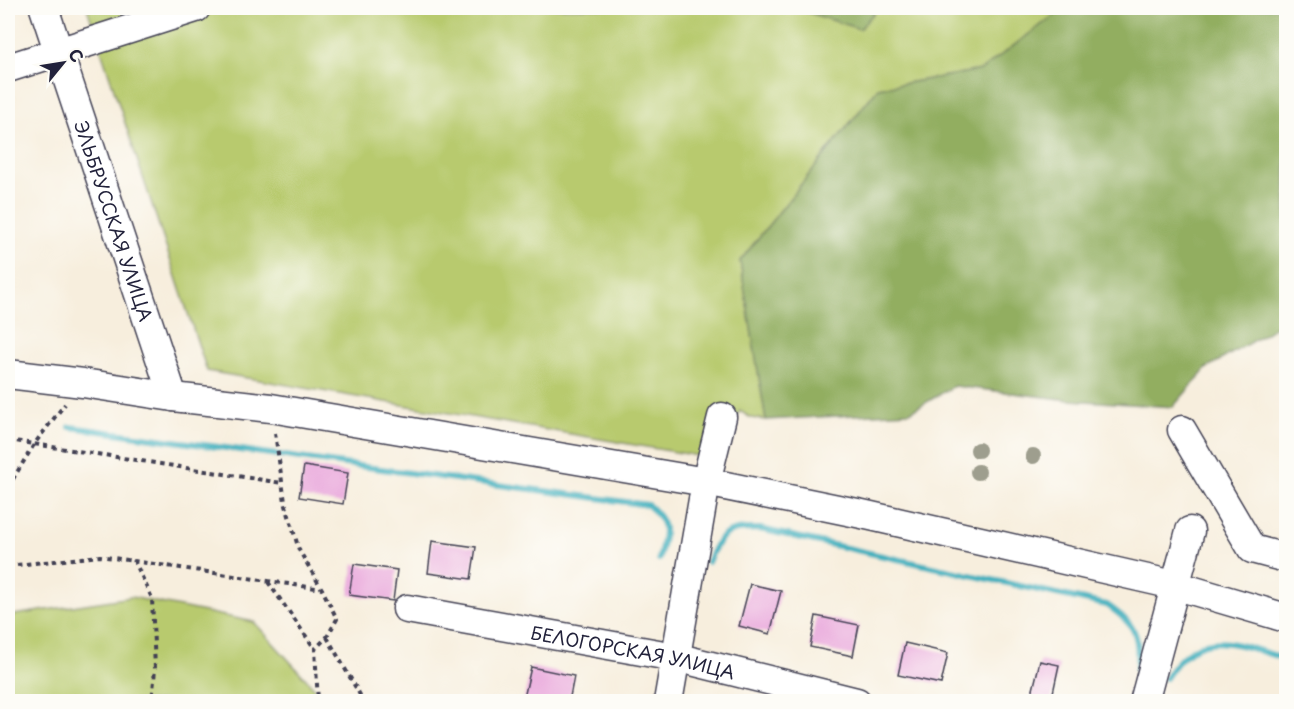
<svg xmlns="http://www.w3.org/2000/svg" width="1294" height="709" viewBox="0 0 1294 709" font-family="'Playpen Sans',sans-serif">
  <rect width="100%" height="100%" fill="#fdfcf7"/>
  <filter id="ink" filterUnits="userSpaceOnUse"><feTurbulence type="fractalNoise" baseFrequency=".0167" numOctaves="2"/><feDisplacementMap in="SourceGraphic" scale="12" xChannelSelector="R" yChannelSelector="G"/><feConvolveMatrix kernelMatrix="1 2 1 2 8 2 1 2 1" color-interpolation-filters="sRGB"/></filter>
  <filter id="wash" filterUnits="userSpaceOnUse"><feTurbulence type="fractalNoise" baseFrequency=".008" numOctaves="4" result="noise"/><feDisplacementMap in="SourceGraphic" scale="24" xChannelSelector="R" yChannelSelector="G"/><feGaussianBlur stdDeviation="1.35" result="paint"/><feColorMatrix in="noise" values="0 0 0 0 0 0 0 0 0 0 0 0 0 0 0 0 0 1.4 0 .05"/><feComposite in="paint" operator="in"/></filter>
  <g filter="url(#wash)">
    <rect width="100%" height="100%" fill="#f7eedd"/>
    <path fill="#b8ca6e" stroke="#6d7654" stroke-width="1.5" d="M87 8H794L859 29 878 8H1064L981 70 878 88 740 261 766 420 751 418 740 411 721 442 698 456 207 371Z
      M131 597 254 622 326 701H8V616Z"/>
    <path fill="#92ae61" stroke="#5a684e" stroke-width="1.5" d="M794 8H878L860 29Z
      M1064 8H1286V324H1281L1207 368 1173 407 1070 400 954 386 910 412 766 420 740 261 878 88 981 70Z"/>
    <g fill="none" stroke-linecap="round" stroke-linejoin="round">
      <path stroke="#42b0be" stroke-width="6" d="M70 427 648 505C670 524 665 532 659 559
        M708 562C721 531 727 529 760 529L1107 605C1136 625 1140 634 1137 669
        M1166 678C1200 623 1235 644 1286 659"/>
    </g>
    <g id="blocks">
      <path fill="#e8a3da" d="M304 466 348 473 343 504 299 497Z
        M432 541 476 547 471 579 428 573Z
        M354 564 397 570 393 601 349 595Z
        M750 584 781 591 770 634 739 626Z
        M816 616 859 625 853 656 810 647Z
        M905 643 948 653 941 684 898 675Z
        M1040 661 1059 665 1051 702H1030Z
        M531 667 574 676 569 702H541L524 698Z"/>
    </g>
  </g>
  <g filter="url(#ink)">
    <use href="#blocks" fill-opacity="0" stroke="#424153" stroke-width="1.5"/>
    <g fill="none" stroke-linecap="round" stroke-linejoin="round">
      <defs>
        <g id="minor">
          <path id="s1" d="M44 8 173 397"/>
          <path d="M8 68 196 8"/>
          <path d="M8 374 83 383 173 397 271 408 706 482 862 514 1174 585 1286 618"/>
          <path d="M1182 430 1252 549 1286 558"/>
          <path id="s2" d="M407 609 675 657 857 702"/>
          <path d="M668 702 706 482 722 417"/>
          <path d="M1144 702 1190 531"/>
        </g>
      </defs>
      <use href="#minor" stroke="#424153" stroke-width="31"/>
      <path stroke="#424153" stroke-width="4" stroke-dasharray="4.5 4.5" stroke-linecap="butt" d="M275 433 285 502 299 550 322 589 337 619 327 637 315 649 318 702
        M8 440 282 483
        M8 487 35 443 65 404
        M134 560 152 598 155 669 152 702
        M8 566 100 556 322 589
        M268 582 315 649
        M327 637 364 702
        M8 695 19 702"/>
      <use href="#minor" stroke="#fff" stroke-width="28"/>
    </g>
    <g fill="#9e9e8e">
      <circle cx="978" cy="450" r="8"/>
      <circle cx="1033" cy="456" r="8"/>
      <circle cx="978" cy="472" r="8"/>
    </g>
  </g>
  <g text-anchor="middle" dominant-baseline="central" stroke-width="4.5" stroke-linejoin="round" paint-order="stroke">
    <g font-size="18" fill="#22223b" stroke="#fdfcf7">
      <text stroke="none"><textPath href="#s1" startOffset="224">ЭЛЬБРУССКАЯ УЛИЦА</textPath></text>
      <text stroke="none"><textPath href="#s2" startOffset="230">БЕЛОГОРСКАЯ УЛИЦА</textPath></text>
    </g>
  </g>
  <rect width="1294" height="709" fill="none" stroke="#fdfcf7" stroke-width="30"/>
  <g transform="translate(63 63) rotate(60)" stroke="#fdfcf7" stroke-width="4.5" paint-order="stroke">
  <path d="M0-4.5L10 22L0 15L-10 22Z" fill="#22223b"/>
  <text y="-9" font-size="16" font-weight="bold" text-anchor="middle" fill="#22223b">С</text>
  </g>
</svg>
